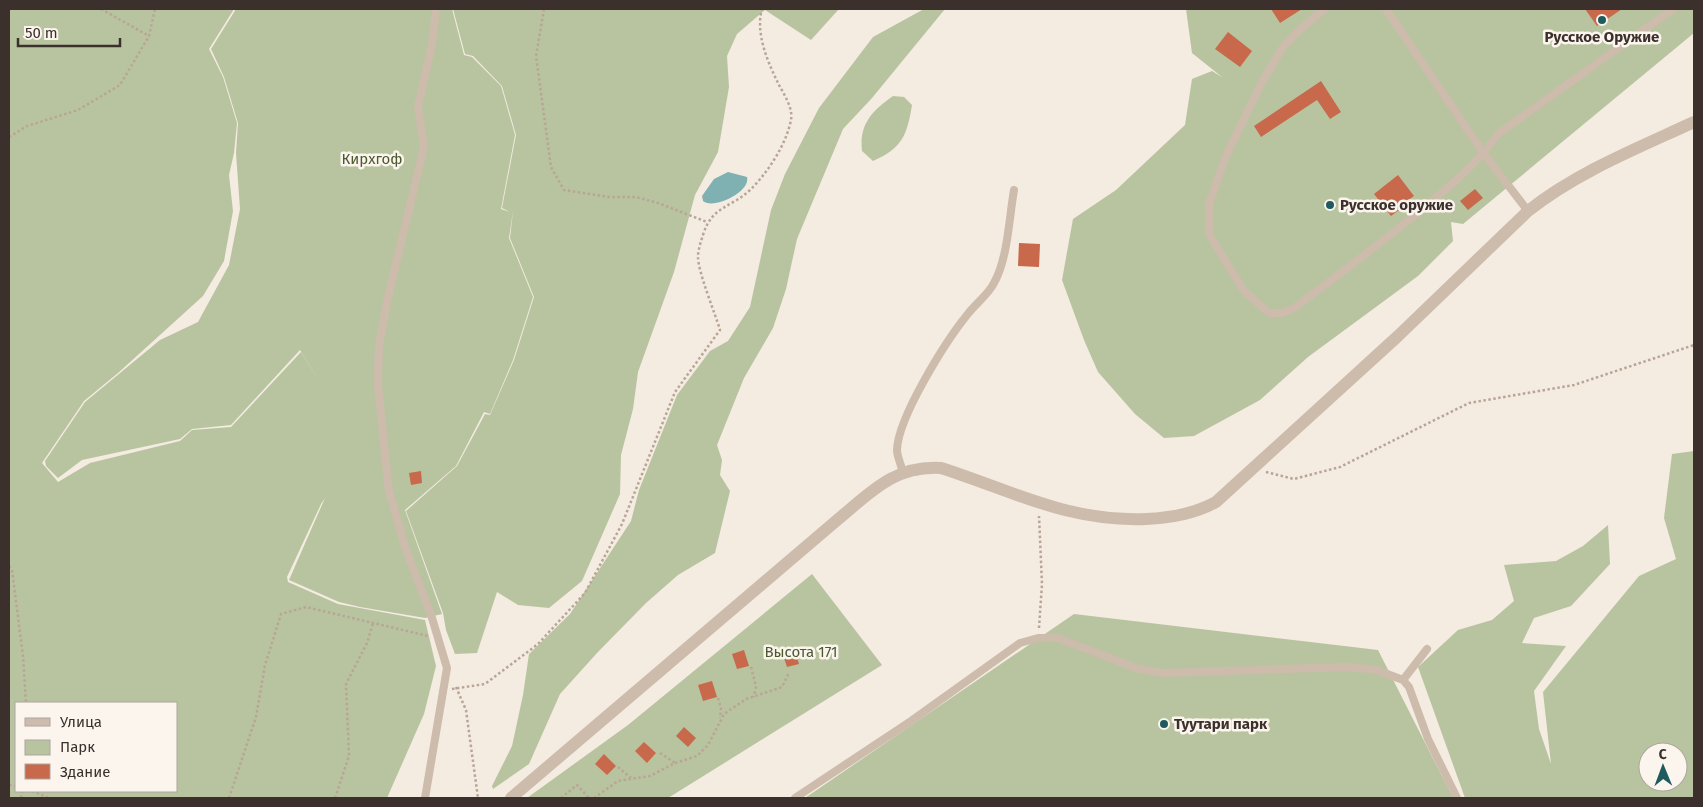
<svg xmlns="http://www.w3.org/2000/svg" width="1703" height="807" viewBox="0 0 1703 807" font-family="'Fira Sans',sans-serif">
  <rect width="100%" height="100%" fill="#f4ebe1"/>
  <path fill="#b8c4a0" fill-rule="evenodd" d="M9 9H234L209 49 223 77 237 123 234 153 229 175 233 211 224 261 203 296 118 373 84 401 42 463 58 482 90 463 180 441 192 430 231 427 301 352 323 387 300 350 231 425 192 429 180 439 82 460 58 478 46 466 45 461 85 402 160 340 198 322 229 265 240 209 236 153 238 123 224 77 211 49 236 9H452L464 55 472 57 501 86 515 135 501 209 510 212 502 208 516 135 502 86 473 56 465 54 453 9H839L811 40 765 10 737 34 727 56 729 87 718 152 695 195 674 272 638 372 633 409 621 455 620 494 582 581 549 608 518 605 497 592 477 653 455 654 446 630 443 613 406 511 457 466 485 414 490 415 514 360 534 297 510 238 513 211 509 238 533 297 513 360 490 414 484 412 456 466 405 510 442 614 425 618 360 607 339 602 289 580 325 498 321 504 287 577 288 582 338 604 425 620 436 666 424 714 387 798H9ZM16 703H176V791H16Z
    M924 9H945L872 98 843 129 797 239 786 289 773 328 744 378 717 445 722 460 720 475 730 491 715 553 678 575 646 603 597 653 560 694 529 764 493 789 492 786 512 746 523 695 529 654 570 614 631 521 639 490 677 395 710 351 728 341 750 307 771 210 785 174 819 108 873 37Z
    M1186 9H1694V33L1463 224 1451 222 1453 241 1418 276 1308 357 1260 400 1194 436 1164 438 1135 414 1098 372 1084 340 1062 280 1073 219 1116 190 1185 125 1192 79 1212 71 1222 77 1192 53Z
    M893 96 904 97 912 105C907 136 902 148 873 161L862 151C859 124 872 111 893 96Z
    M1694 451V798H1465L1418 667 1458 630 1492 620 1514 601 1504 565 1556 561 1583 546 1608 525 1610 564 1571 606 1534 618 1522 643 1566 646 1534 691 1539 729 1551 764 1543 692 1639 576 1676 559 1664 518 1672 454ZM1648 752H1678V782H1648Z
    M812 574 882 665 668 798H527L628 725Z
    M1074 614 1378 650 1453 798H805Z"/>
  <path fill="#7fb0b2" d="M728 172 747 177C751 192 713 210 703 201L702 196 714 179Z"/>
  <path fill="#c8694b" d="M1271 9H1302L1280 23Z
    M1585 9H1622L1597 26Z
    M1228 32 1252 51 1240 67 1215 49Z
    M1321 81 1341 112 1330 119 1317 100 1261 137 1254 126Z
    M1398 175 1414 196 1404 203 1406 205 1391 216 1374 194Z
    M1475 189 1483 198 1468 210 1460 201Z
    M1019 243 1040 244 1039 267 1018 266Z
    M421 471 422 483 411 485 409 473Z
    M794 648 799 664 787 667 782 652Z
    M744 650 749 666 737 669 732 654Z
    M712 681 717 697 703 701 698 685Z
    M684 727 696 738 688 747 676 736Z
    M644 742 656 753 647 763 635 751Z
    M604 754 616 766 607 775 595 764Z"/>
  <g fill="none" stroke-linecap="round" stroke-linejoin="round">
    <path stroke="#b9a596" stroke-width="2.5" stroke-dasharray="2.5 2.5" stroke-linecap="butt" d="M101 9 149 36
      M544 9 536 56 551 167 564 190 609 197H636L658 203 707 222
      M9 137 27 126 78 110 120 85 149 36 155 9
      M1266 472 1294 479 1340 467 1469 403 1574 385 1694 345
      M9 566 12 570 23 656 26 703
      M1039 628 1042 584 1039 516
      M751 667 756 686 754 697
      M456 687 466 710 478 798
      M452 689 485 684 538 644 585 593 622 524 675 392 720 330C715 313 698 272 698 257 698 250 701 241 703 235 712 205 732 208 751 189 768 172 786 145 791 120 793 108 785 96 779 85 768 63 755 33 762 9
      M718 698 721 708 720 718
      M660 753 675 763
      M618 767 631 778
      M9 785 16 786
      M32 791 49 798
      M21 798 22 791
      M229 798 256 717 265 665 281 614 306 607 428 636
      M335 798 349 756 346 684 367 643 373 623
      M561 798 577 785 589 798
      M594 798 618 781 650 776 675 763 697 756 708 745 724 714 746 699 782 687 789 673"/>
    <path stroke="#cdbbac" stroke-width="8" d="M1325 9 1305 25 1283 47 1261 84 1226 156 1209 204V234L1244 291 1269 313H1282L1294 308C1333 279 1372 250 1410 219 1442 193 1474 168 1498 134L1673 9
      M1386 9 1484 154 1528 211
      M903 472C901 465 897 456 897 450 898 417 946 341 967 315 975 304 988 295 994 283 1008 258 1009 218 1014 190
      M1427 649 1403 680 1409 687 1428 739 1457 798
      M425 798 447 668 432 618 405 547 389 491 378 386 379 345 388 297 424 147 418 107 432 44 436 9
      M795 798 911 721 1020 643 1038 638H1058L1136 668 1162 673 1348 667 1377 670 1403 680"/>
    <path stroke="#cdbbac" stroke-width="12" d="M511 798 836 521C870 493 894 465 941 468 1013 491 1068 522 1146 519 1171 518 1194 514 1216 502L1398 336 1528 211C1577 172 1638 148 1694 122"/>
  </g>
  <g fill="#1f5a5e" stroke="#fbf5ee" stroke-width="2">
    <circle cx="1602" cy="20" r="5"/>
    <circle cx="1330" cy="205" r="5"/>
    <circle cx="1164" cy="724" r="5"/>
  </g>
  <g text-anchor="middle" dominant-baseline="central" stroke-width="5" stroke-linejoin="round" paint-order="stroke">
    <g font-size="15" font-weight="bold" fill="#3b302b" stroke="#fbf5ee" text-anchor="start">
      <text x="1602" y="37" text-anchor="middle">Русское Оружие</text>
      <text x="1340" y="205">Русское оружие</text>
      <text x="1174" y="724">Туутари парк</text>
    </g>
    <g font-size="15" fill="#4a5a2e" stroke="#fbf5ee">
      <text x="372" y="159">Кирхгоф</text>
      <text x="801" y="652">Высота 171</text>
    </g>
  </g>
  <rect width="1703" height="807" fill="none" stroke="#3b302b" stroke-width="20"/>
  <rect x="15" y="702" width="162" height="90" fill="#fbf5ee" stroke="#aea6a0"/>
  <rect x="25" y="718" width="25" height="8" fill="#cdbbac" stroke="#aea6a0"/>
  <text x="60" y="727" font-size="15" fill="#3b302b">Улица</text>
  <rect x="25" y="740" width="25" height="15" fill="#b8c4a0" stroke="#aea6a0"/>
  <text x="60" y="752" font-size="15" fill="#3b302b">Парк</text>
  <rect x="25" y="764" width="25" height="15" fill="#c8694b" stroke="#aea6a0"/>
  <text x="60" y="777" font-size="15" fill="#3b302b">Здание</text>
  <g transform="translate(1663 767) rotate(359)"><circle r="24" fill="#fbf5ee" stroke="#aea6a0"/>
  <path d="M0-4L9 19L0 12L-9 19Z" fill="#1f5a5e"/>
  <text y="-8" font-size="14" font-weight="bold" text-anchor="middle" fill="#3b302b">С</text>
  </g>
  <path d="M18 38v8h102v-8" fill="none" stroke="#3b302b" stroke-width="2.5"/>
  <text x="25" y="38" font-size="15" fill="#3b302b" stroke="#fbf5ee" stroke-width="4" paint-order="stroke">50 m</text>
</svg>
